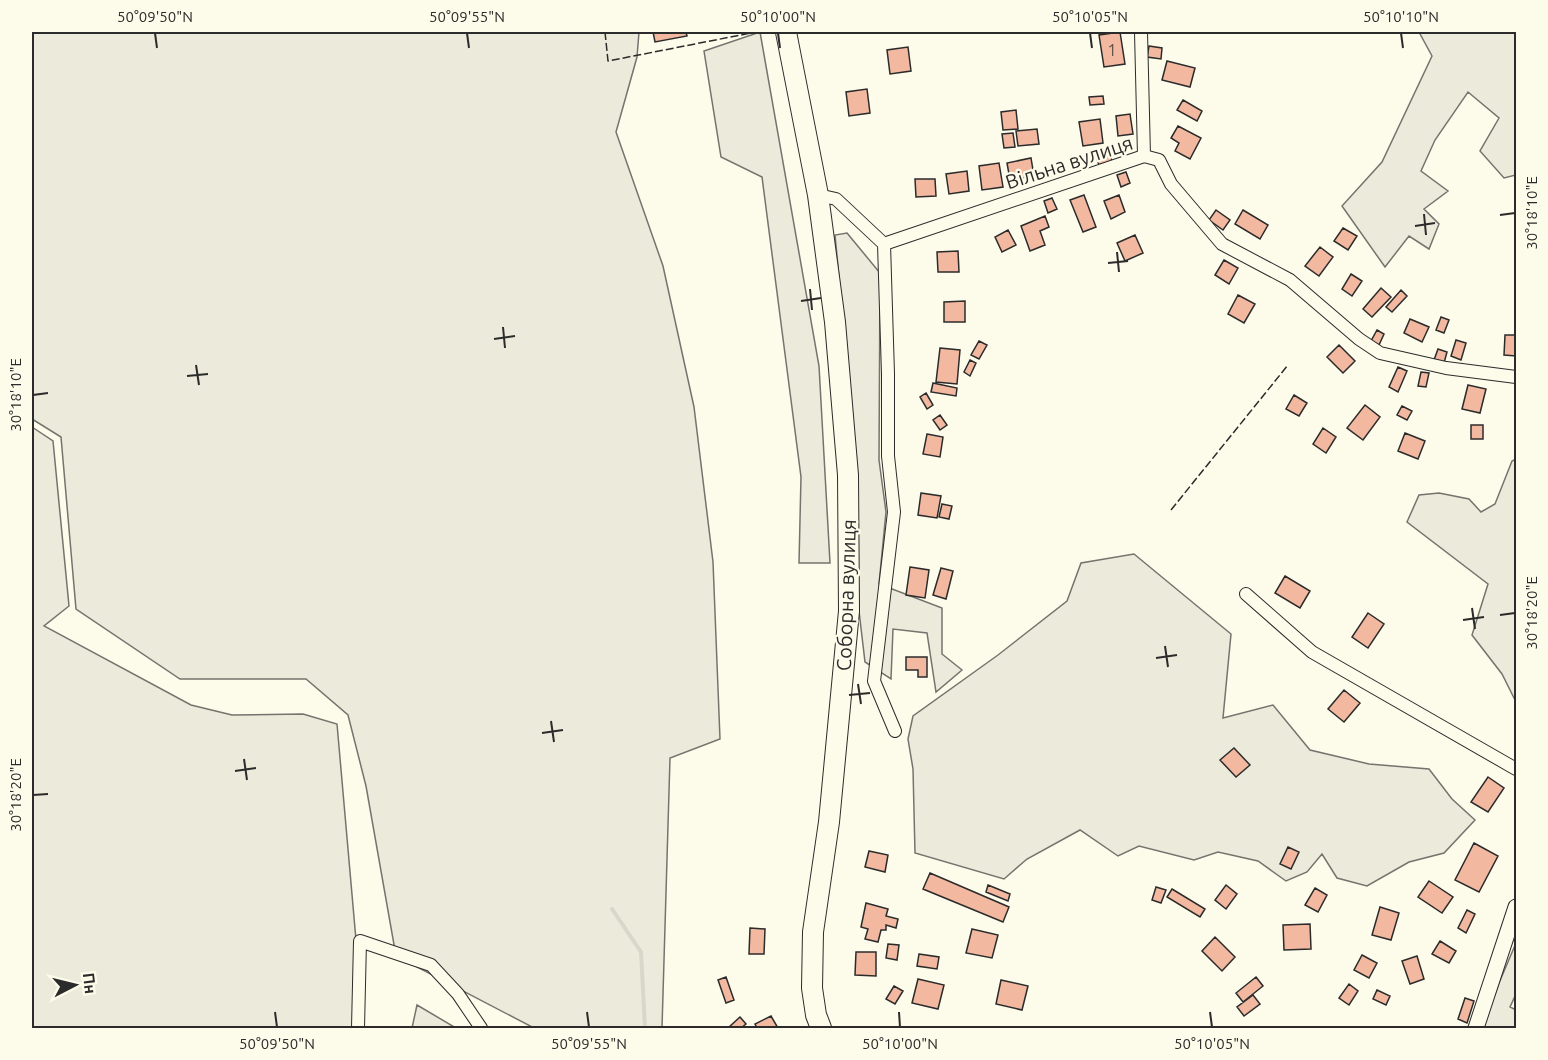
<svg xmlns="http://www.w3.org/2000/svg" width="1548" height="1060" viewBox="0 0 1548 1060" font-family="Ubuntu,sans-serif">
  <rect width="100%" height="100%" fill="#fdfbea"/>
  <path fill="#ecebdb" stroke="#74746e" stroke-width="1.5" d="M32 32H639L637 57 616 132 663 266 694 407 713 562 720 739 670 758 662 1028H534L396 956 366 786 348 715 306 679H180L76 609 61 437 32 419Z
    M760 32 819 366 830 563H799L801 477 762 177 721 157 704 51Z
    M1419 32H1516V175L1504 178 1480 151 1499 118 1468 92 1435 140 1421 171 1448 191 1424 209 1439 224 1429 249 1409 236 1385 267 1342 206 1382 162 1432 56Z
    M847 233 880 273 879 460 886 512 879 584 942 608V654L962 670 936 692 927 633 893 629 891 679 865 662 859 611 855 447 835 235Z
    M32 427 53 441 69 606 44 626 191 705 232 715 303 714 337 724 356 940 355 1028H32Z
    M1516 459V702L1502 674 1472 635 1488 584 1407 522 1419 495 1439 493 1469 499 1481 512 1495 504 1512 461Z
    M1134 554 1231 634 1223 718 1273 705 1310 750 1369 764 1429 769 1452 799 1475 820 1444 853 1409 862 1367 886 1337 878 1322 854 1307 872 1286 881 1258 861 1218 852 1194 860 1139 846 1118 856 1080 830 1027 859 1004 879 915 853 913 769 908 739 913 716 998 655 1067 601 1081 563Z
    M1516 943V994L1510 1007 1516 1010V1028H1483L1499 983Z
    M417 1005 456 1028H412Z"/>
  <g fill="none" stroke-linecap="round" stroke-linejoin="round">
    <path stroke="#d8d7c9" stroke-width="4" d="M612 909 641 952 645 1028"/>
  </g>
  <path fill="#f2b8a0" stroke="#2b2b2b" stroke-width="1.5" d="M653 32H686L687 36 655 42Z
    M1120 32 1125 64 1104 67 1099 35Z
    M1149 46 1162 48 1161 59 1147 57Z
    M908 47 911 71 890 74 887 50Z
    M1167 61 1195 68 1190 87 1162 80Z
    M867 89 870 113 849 116 846 92Z
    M1103 96 1104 104 1090 105 1089 97Z
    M1183 100 1202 111 1197 121 1177 110Z
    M1016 110 1018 129 1003 130 1001 112Z
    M1130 114 1133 134 1118 136 1116 116Z
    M1100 119 1103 143 1083 146 1079 122Z
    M1178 126 1201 138 1190 159 1175 151 1179 143 1171 138Z
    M1037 129 1039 144 1018 146 1016 131Z
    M1013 133 1015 147 1004 148 1002 134Z
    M1109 151 1112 161 1099 165 1096 156Z
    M1031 158 1034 176 1010 180 1007 163Z
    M999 163 1003 187 982 190 979 166Z
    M967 171 969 191 949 194 946 174Z
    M1126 172 1130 183 1121 187 1117 175Z
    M915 179H935L936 196 916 197Z
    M1084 195 1096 227 1083 232 1070 200Z
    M1119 195 1125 212 1111 219 1104 201Z
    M1052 198 1057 209 1048 213 1044 201Z
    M1216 210 1230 220 1223 230 1209 220Z
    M1243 210 1268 225 1260 239 1235 224Z
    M1045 216 1049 227 1040 231 1045 245 1030 251 1021 226Z
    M1343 228 1357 236 1348 250 1334 241Z
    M1008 230 1016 245 1002 252 995 237Z
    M1135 235 1143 253 1125 261 1117 243Z
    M1320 247 1333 257 1319 276 1305 266Z
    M958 251 959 272H938L937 252Z
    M1224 260 1238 268 1229 284 1215 275Z
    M1351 274 1362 281 1352 296 1342 289Z
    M1381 288 1391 297 1372 317 1363 309Z
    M1401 290 1407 296 1392 312 1386 307Z
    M1238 295 1255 304 1244 323 1228 314Z
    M965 301V322H944V302Z
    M1441 317 1449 320 1444 333 1436 330Z
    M1410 319 1429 327 1422 342 1404 333Z
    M1377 330 1384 334 1379 345 1371 341Z
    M1505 335H1516V356L1504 355Z
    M1456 340 1466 343 1461 360 1451 356Z
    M979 341 987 345 979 359 971 355Z
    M1339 345 1355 361 1343 373 1327 357Z
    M940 348 960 350 957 384 936 382Z
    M1438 349 1447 352 1444 363 1434 360Z
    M970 360 976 363 970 376 964 372Z
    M1398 367 1407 371 1398 392 1389 387Z
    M1421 372 1429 373 1426 387 1418 386Z
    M933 383 957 388 956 396 931 392Z
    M1468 385 1486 389 1480 413 1462 409Z
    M926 393 933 405 927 409 920 397Z
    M1294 395 1307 403 1299 416 1286 409Z
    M1365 405 1380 417 1363 440 1347 428Z
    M1402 406 1412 411 1407 420 1397 415Z
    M940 415 947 425 940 430 933 420Z
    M1471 425H1483V439H1471Z
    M1323 428 1336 437 1326 453 1313 444Z
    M1405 433 1425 441 1418 459 1398 451Z
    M927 434 943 437 940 457 923 454Z
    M921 493 941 496 937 518 918 515Z
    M942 504 952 506 949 519 939 517Z
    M910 567 929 570 925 598 906 595Z
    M941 568 953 571 946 599 933 595Z
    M1285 576 1310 591 1300 608 1275 593Z
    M1368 613 1384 624 1368 648 1352 637Z
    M906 657H927V677H918V670H906Z
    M1344 690 1360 703 1344 722 1328 709Z
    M1234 748 1250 765 1236 777 1220 760Z
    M1488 777 1504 788 1488 812 1471 802Z
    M1474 843 1498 856 1479 892 1455 880Z
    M1288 847 1299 852 1291 869 1280 864Z
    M869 851 888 855 885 872 865 867Z
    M930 873 1009 907 1003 922 923 889Z
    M1429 881 1453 897 1442 913 1418 897Z
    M988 885 1010 894 1008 901 986 892Z
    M1226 885 1237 894 1226 909 1215 900Z
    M1156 887 1166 890 1161 903 1152 900Z
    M1315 888 1327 895 1318 912 1305 905Z
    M1172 889 1205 909 1200 917 1167 897Z
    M866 903 888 909 886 916 898 919 896 928 886 925V930H881L878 942 865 939 868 929 861 927Z
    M1380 907 1399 913 1391 940 1372 935Z
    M1467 910 1475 914 1466 933 1458 928Z
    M1310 924 1311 949 1284 950 1283 925Z
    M750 928 765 929 764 954H749Z
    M972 929 998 935 992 958 966 953Z
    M1215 937 1235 957 1222 971 1202 951Z
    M1440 941 1456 951 1449 963 1432 954Z
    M888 944 899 945 897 960 886 958Z
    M856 952H876V976L855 975Z
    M919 954 939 957 937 969 917 966Z
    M1362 955 1377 963 1369 978 1354 970Z
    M1417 956 1424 979 1410 984 1402 961Z
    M726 977 734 1000 726 1003 718 980Z
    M1256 977 1263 986 1243 1002 1236 993Z
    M918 979 944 985 938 1009 912 1003Z
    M1001 980 1028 986 1022 1010 996 1004Z
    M1349 984 1358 991 1349 1005 1339 998Z
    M894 986 903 991 895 1004 886 999Z
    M1377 990 1390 996 1386 1005 1373 999Z
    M1253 995 1260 1004 1244 1016 1237 1007Z
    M1465 998 1474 1001 1467 1023 1458 1019Z
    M771 1016 778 1028H757L755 1024Z
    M740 1017 746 1024 741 1028H728Z"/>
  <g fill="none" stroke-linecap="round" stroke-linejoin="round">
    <defs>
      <path id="minor" d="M1141 32 1144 156
        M818 195 836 199 884 244 888 374V456L894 512 874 681 895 731
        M884 244 1144 156 1159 160 1171 184 1222 244 1290 280 1359 339 1380 353 1446 368 1516 377
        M1246 594 1312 652 1516 769
        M358 1028 360 941 431 965 458 994 481 1028"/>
      <path id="tertiary" d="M1476 1028 1516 907"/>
      <path id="primary" d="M786 32 818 195 835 322 848 475 849 611 829 822 813 932 812 988 816 1015 821 1028"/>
    </defs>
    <use href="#minor" stroke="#2b2b2b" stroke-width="14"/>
    <use href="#tertiary" stroke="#2b2b2b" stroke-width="17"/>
    <use href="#primary" stroke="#2b2b2b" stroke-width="22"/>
    <use href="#minor" stroke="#fdfbea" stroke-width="12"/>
    <use href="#tertiary" stroke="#fdfbea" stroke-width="15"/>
    <use href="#primary" stroke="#fdfbea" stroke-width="20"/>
    <path stroke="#2b2b2b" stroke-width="1.5" stroke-dasharray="8 3" stroke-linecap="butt" d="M605 32 608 61 751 33V32
      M1171 510 1288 365
      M1516 932V935"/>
  </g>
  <path fill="none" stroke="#2b2b2b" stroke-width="2" d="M155 33 157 48M467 33 469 48M778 33 780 48M1090 33 1092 48M1401 33 1403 48M1424 214 1426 235M1500 215 1515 213M1415 226 1435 223M1117 252 1119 272M1108 263 1128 261M810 289 812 310M801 301 821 298M503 327 505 348M494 339 515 336M196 365 199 385M187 376 208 374M33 395 48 393M1472 608 1475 629M1500 615 1515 613M1463 620 1484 617M1165 646 1168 667M1156 658 1177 655M858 684 861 704M849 695 870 693M551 721 554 742M542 733 563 730M244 759 247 780M235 771 256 768M33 795 48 794M275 1012 277 1027M587 1012 589 1027M899 1012 900 1027M1210 1012 1212 1027"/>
  <g text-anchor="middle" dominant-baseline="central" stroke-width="4.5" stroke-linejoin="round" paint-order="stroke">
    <g font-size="16" fill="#5d4e48">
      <text x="1112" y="50">1</text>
    </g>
    <g font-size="20" fill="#2b2b2b" stroke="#fdfbea">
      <text transform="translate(1069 162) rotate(-18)">Вільна вулиця</text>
      <text transform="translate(846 595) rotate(-88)">Соборна вулиця</text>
    </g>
  </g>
  <rect width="1548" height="1060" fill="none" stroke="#fdfbea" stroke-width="66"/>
  <g transform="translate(75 985) rotate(83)" stroke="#fdfbea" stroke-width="4.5" paint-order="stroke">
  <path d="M0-4.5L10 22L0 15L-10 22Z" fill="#2b2b2b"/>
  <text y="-9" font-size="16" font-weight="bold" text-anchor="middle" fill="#2b2b2b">Пн</text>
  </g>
  <rect x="33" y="33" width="1482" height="994" fill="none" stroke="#2b2b2b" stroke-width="2"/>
  <g font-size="15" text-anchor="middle" fill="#2b2b2b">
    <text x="155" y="22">50°09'50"N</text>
    <text x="467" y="22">50°09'55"N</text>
    <text x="778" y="22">50°10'00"N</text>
    <text x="1090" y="22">50°10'05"N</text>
    <text x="1401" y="22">50°10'10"N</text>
    <text transform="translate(1532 213) rotate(-90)" y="5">30°18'10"E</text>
    <text transform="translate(16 395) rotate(-90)" y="5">30°18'10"E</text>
    <text transform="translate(1532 613) rotate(-90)" y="5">30°18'20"E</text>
    <text transform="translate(16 795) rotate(-90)" y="5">30°18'20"E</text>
    <text x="277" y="1049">50°09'50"N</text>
    <text x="589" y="1049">50°09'55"N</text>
    <text x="900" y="1049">50°10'00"N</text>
    <text x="1212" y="1049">50°10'05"N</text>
  </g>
</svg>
